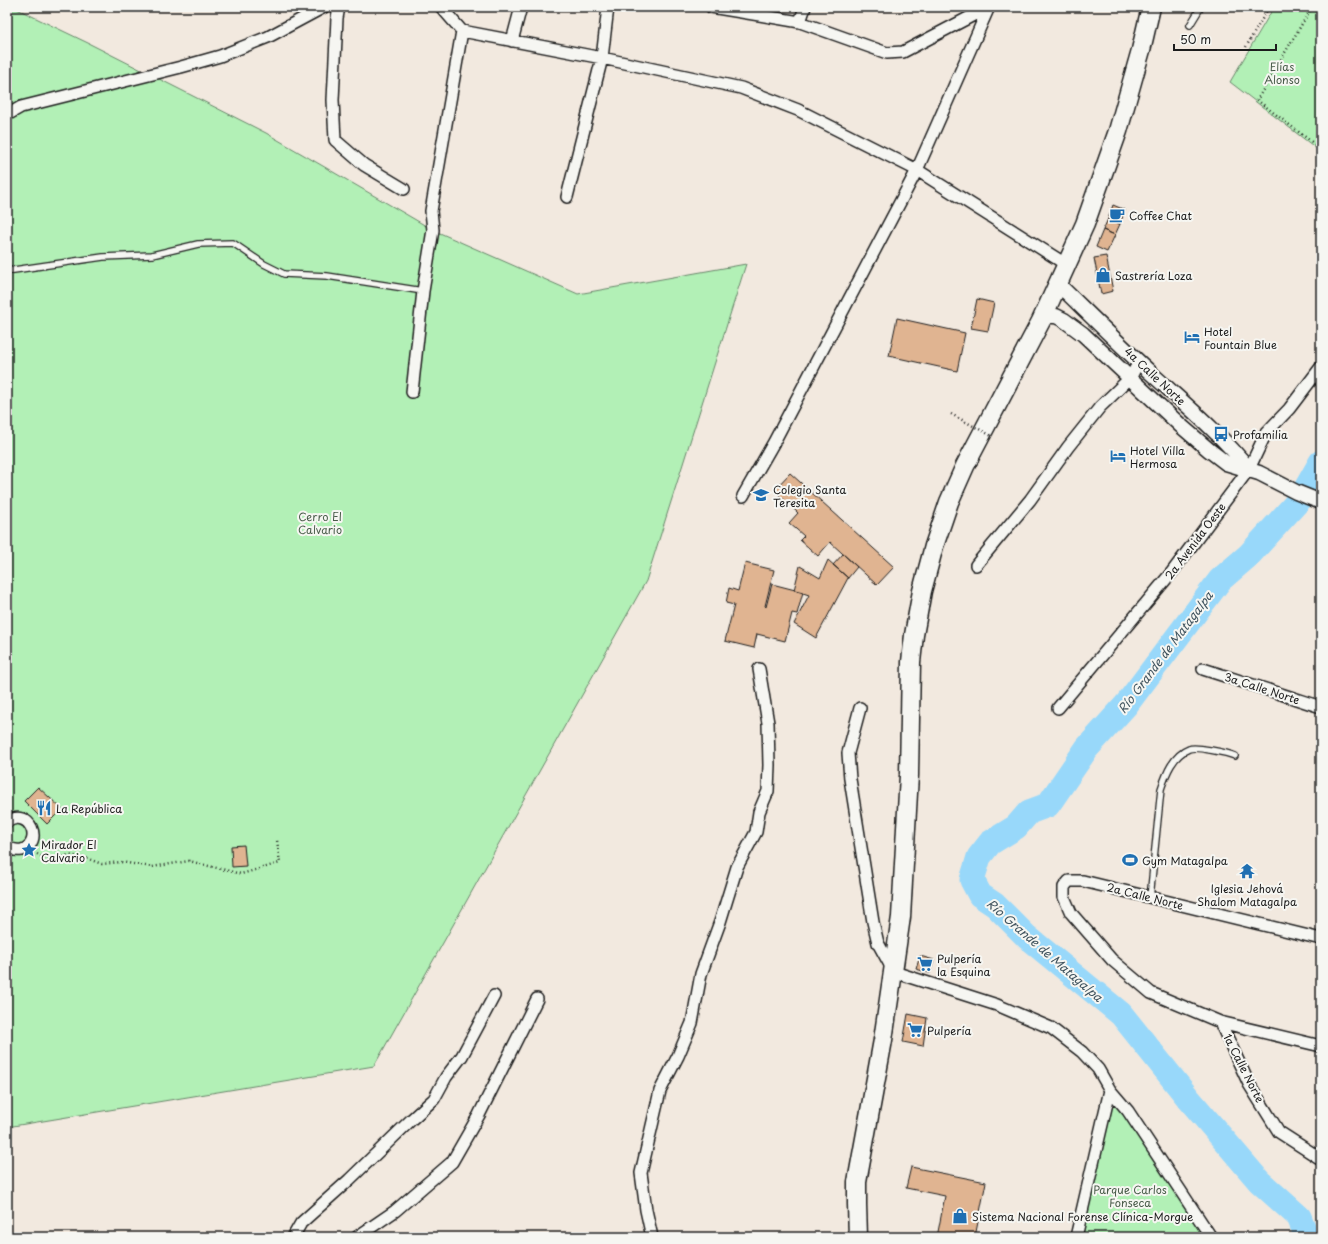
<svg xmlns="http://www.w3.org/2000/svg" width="1328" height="1244" viewBox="0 0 1328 1244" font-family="'Playpen Sans',sans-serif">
  <rect width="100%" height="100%" fill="#f2e9df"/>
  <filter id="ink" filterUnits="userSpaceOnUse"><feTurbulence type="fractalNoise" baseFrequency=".025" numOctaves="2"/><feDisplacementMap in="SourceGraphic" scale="8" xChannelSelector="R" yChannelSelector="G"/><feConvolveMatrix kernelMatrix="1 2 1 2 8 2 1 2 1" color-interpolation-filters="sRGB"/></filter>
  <g filter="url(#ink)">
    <path fill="#b2f0b6" stroke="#678669" d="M7 7H13L88 43 266 133 433 230 578 294 746 264 646 581 374 1066 7 1127Z
      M1274 7H1321V152L1230 82Z
      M1110 1090 1210 1237H1076Z"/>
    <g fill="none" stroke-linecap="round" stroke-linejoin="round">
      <path stroke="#98d8fa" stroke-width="25" d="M1307 1237 1299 1217 1259 1181 1189 1099 1121 1014 1027 937 995 905 980 895 972 880 979 857 990 843 1016 827 1029 812 1048 805 1087 748 1126 705 1220 580 1249 555 1300 499 1321 462"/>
    </g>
    <path fill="#e0b491" stroke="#1c1c1c" d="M1113 205 1125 210 1120 224 1108 219Z
      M1108 219 1120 224 1115 235 1103 230Z
      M1103 230 1115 235 1107 252 1096 247Z
      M1106 256 1113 291 1101 294 1094 258Z
      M977 299 994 303 988 331 971 328Z
      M897 318 965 333 957 371 889 356Z
      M790 473 894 567 877 585 830 542 818 556 800 540 804 536 789 523 798 513 774 490Z
      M843 554 857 567 848 578 833 565Z
      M828 560 848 578 816 638 794 624 809 595 794 590 800 566 820 578Z
      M745 563 774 570 765 606 766 607 772 584 803 592 797 614 792 613 785 641 757 634 754 648 725 641 734 605 726 603 729 588 738 591Z
      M38 787 62 809 47 824 24 801Z
      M244 845 246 866 232 867 231 846Z
      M920 956 934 960 930 973 916 969Z
      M908 1014 927 1018 923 1046 903 1042Z
      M911 1167 986 1182 975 1237H937L945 1196 906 1188Z"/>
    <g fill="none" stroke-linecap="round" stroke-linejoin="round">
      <defs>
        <path id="service" d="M1190 25 1201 7
          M7 271 103 257 152 255 198 244 233 243 264 264 284 274 327 276 423 291
          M1150 898 1161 789C1166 774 1173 755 1189 749 1195 746 1228 753 1235 756"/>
        <path id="minor" d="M339 7 337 18 333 100 335 140 364 165 404 189
          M441 7 462 31 602 58 741 88 798 110 917 170 1067 265
          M711 7 800 22 887 53 903 52 989 7
          M800 22 805 7
          M512 41 521 7
          M7 115 21 107 181 67 220 56 268 37 324 7
          M567 197 602 58 608 7
          M412 392 423 291 433 230 431 211 462 31
          M743 496 774 442 917 170 989 7
          M976 565 1030 500 1068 447 1100 407 1130 378 1139 362
          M1203 669 1321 707
          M860 708 848 753 850 779 873 922 878 943 894 972 997 1005 1051 1028 1082 1052 1098 1069 1110 1090 1128 1111 1211 1237
          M1058 708 1172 572 1249 469 1266 433 1289 409 1321 367
          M7 822C30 807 44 843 22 850 16 851 11 850 7 846
          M1321 939 1083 881H1069L1064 887V897L1071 913 1112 960 1151 993 1220 1022 1249 1084 1279 1132 1321 1159
          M1220 1022 1321 1046
          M293 1237 301 1223 349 1180 412 1119 434 1099 446 1077 462 1056 494 996
          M357 1237 395 1211 452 1162 479 1115 537 999
          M652 1237 646 1210 641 1173 660 1091 678 1056 692 1023 701 974 720 922 737 867 756 832 759 812 768 791 769 765 768 723 759 669
          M1076 1237 1110 1090"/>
        <path id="tertiary" d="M1058 284C1090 315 1121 346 1153 375 1186 405 1221 434 1249 469
          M1041 321 1049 316H1056L1064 320 1083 334 1180 425 1209 450 1226 463 1259 473 1296 492 1321 502"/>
        <path id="primary" d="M858 1237 857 1204V1182L883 1040 901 917 909 775 911 662 914 635 922 591 934 546 949 502 965 466 1041 321 1085 224 1118 131 1141 50 1151 7"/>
      </defs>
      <use href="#service" stroke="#1c1c1c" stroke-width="8"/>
      <use href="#minor" stroke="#1c1c1c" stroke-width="14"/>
      <use href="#tertiary" stroke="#1c1c1c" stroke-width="17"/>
      <use href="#primary" stroke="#1c1c1c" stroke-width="21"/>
      <path stroke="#1c1c1c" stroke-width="2.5" stroke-dasharray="1 3" stroke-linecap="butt" d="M1312 7 1257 100 1321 149
        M1246 47 1269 7
        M37 854 49 860 59 859 68 855 86 858 102 864 121 862 152 867 189 861 241 874 280 863 277 840"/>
      <use href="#service" stroke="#f6f6f2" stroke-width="5.5"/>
      <use href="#minor" stroke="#f6f6f2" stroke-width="11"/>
      <use href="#tertiary" stroke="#f6f6f2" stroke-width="14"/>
      <use href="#primary" stroke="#f6f6f2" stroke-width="18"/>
      <path stroke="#1c1c1c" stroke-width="2.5" stroke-dasharray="1 3" stroke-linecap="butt" d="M951 414 992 436"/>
    </g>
  </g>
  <defs>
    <symbol id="cafe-bare" viewBox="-9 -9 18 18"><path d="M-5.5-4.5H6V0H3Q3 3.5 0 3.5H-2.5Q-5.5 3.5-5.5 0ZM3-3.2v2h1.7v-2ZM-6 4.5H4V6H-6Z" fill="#1f6fb2" stroke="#f6f6f2" stroke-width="2.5" paint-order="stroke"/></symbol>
    <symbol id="shop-bare" viewBox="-9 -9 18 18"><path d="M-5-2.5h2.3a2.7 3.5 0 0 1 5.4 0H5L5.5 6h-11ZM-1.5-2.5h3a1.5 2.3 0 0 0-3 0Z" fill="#1f6fb2" stroke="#f6f6f2" stroke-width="2.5" paint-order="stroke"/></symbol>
    <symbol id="hotel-bare" viewBox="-9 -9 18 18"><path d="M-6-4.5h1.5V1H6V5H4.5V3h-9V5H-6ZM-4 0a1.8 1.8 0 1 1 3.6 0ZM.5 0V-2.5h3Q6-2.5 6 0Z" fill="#1f6fb2" stroke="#f6f6f2" stroke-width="2.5" paint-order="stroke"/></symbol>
    <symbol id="bus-bare" viewBox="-9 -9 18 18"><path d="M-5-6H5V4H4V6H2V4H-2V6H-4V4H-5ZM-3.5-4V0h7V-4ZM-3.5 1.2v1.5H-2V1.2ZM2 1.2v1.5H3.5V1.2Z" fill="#1f6fb2" stroke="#f6f6f2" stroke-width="2.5" paint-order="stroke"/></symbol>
    <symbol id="school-bare" viewBox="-9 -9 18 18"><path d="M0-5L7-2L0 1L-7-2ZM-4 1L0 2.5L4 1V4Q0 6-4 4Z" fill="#1f6fb2" stroke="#f6f6f2" stroke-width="2.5" paint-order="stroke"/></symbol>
    <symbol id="restaurant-bare" viewBox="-9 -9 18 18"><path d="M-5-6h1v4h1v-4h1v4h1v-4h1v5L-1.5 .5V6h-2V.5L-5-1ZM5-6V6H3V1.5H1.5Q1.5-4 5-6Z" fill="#1f6fb2" stroke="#f6f6f2" stroke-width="2.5" paint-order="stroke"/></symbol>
    <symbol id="sight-bare" viewBox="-9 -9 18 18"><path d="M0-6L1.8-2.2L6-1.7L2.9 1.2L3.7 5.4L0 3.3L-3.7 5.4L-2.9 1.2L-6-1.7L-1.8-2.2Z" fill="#1f6fb2" stroke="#f6f6f2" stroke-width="2.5" paint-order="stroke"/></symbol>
    <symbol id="stadium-bare" viewBox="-9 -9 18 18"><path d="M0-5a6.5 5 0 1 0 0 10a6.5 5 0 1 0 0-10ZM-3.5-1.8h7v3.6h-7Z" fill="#1f6fb2" stroke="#f6f6f2" stroke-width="2.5" paint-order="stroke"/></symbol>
    <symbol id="temple-bare" viewBox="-9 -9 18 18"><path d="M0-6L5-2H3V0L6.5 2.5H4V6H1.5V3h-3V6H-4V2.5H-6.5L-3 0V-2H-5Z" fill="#1f6fb2" stroke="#f6f6f2" stroke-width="2.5" paint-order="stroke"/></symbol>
    <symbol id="supermarket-bare" viewBox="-9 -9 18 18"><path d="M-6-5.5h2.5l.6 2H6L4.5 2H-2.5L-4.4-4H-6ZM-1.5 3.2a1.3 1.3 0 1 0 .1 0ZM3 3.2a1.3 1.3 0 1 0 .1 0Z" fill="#1f6fb2" stroke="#f6f6f2" stroke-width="2.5" paint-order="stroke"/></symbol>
  </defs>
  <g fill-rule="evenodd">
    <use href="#cafe-bare" x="1106" y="204" width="22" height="22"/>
    <use href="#shop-bare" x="1092" y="264" width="22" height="22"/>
    <use href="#hotel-bare" x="1181" y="326" width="22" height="22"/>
    <use href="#bus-bare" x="1210" y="423" width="22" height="22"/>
    <use href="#hotel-bare" x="1107" y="445" width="22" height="22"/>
    <use href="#school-bare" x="750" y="484" width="22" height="22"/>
    <use href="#restaurant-bare" x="33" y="797" width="22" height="22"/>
    <use href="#sight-bare" x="18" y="839" width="22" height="22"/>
    <use href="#stadium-bare" x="1119" y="849" width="22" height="22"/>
    <use href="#temple-bare" x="1236" y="860" width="22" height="22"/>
    <use href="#supermarket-bare" x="914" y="953" width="22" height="22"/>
    <use href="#supermarket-bare" x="904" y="1019" width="22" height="22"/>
    <use href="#shop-bare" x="949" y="1205" width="22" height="22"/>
  </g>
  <g text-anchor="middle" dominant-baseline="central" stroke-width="4" stroke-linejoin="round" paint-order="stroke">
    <g font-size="11" fill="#495c4a" stroke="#f6f6f2">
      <text x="1282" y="66">Elías<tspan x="1282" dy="13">Alonso</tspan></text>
      <text x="320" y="516">Cerro El<tspan x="320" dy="13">Calvario</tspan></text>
      <text x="1130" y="1189">Parque Carlos<tspan x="1130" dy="13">Fonseca</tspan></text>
    </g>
    <g font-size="11" fill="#1c1c1c" stroke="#f6f6f2" text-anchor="start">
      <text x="1129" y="215">Coffee Chat</text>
      <text x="1115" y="275">Sastrería Loza</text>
      <text x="1204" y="331">Hotel<tspan x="1204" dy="13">Fountain Blue</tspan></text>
      <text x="1233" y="434">Profamilia</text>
      <text x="1130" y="450">Hotel Villa<tspan x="1130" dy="13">Hermosa</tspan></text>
      <text x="773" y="489">Colegio Santa<tspan x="773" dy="13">Teresita</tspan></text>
      <text x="56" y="808">La República</text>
      <text x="41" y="844">Mirador El<tspan x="41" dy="13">Calvario</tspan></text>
      <text x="1142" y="860">Gym Matagalpa</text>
      <text x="1247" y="888" text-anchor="middle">Iglesia Jehová<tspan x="1247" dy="13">Shalom Matagalpa</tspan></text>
      <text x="937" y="958">Pulpería<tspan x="937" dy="13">la Esquina</tspan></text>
      <text x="927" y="1030">Pulpería</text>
      <text x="972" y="1216">Sistema Nacional Forense Clínica-Morgue</text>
    </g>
    <g font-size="11" fill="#1c1c1c" stroke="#f6f6f2">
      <text transform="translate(1155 376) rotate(43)">4a Calle Norte</text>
      <text transform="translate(1195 541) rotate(-53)">2a Avenida Oeste</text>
      <text transform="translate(1262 688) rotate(18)">3a Calle Norte</text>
      <text transform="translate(1145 896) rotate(14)">2a Calle Norte</text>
      <text transform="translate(1244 1068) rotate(63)">1a Calle Norte</text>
    </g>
    <g font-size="12" font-style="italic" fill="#41545f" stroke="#f6f6f2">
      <text transform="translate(1165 652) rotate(-53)">Río Grande de Matagalpa</text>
      <text transform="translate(1045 950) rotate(41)">Río Grande de Matagalpa</text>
    </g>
  </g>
  <rect width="1328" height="1244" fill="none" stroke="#f6f6f2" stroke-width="24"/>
  <rect x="12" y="12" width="1304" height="1220" fill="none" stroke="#1c1c1c" stroke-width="1.5" filter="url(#ink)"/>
  <path d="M1174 44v6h102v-6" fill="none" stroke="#1c1c1c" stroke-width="2"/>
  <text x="1180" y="44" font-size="12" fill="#1c1c1c" stroke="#f6f6f2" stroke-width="3" paint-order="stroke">50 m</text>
</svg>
